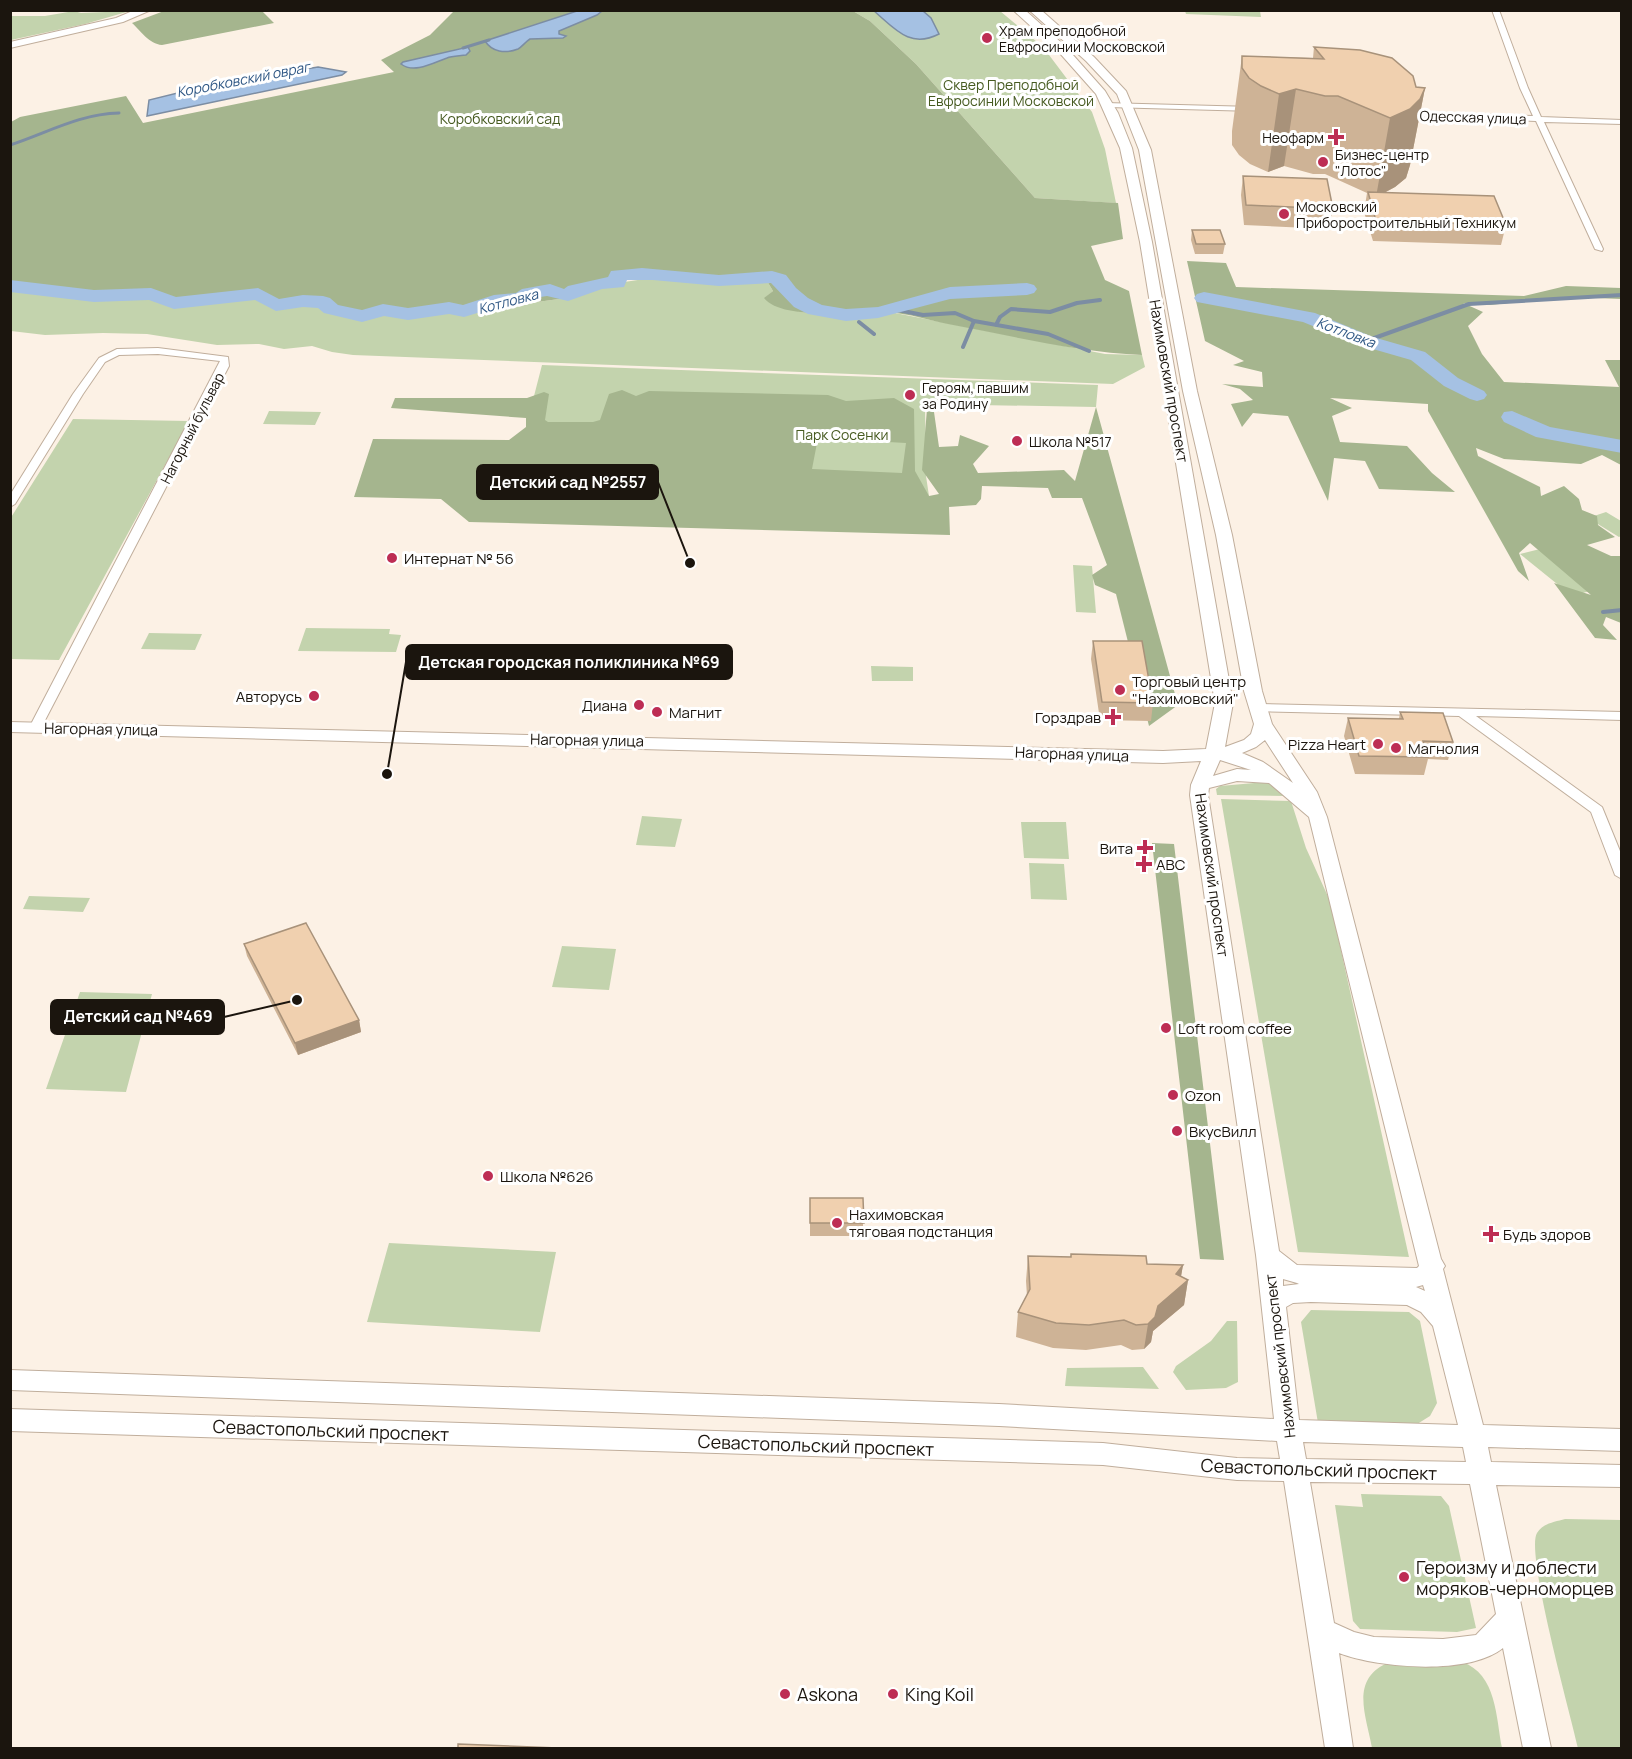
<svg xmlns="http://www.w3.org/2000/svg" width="1632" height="1759" viewBox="0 0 1632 1759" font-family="Manrope,sans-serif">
  <rect width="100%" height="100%" fill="#fcf1e5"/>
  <path fill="#c3d3ad" d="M74 11 81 13 130 11 85 24 11 40V16H45Z
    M853 11H1000L1043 47 1092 112 1105 149 1116 203 1035 198 916 64 870 21Z
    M1185 11H1260L1261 17 1186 14Z
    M651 278 687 281 761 279 767 281 773 291 765 298 800 312 833 314 890 312 1105 354 1142 355 1145 367 1113 384 353 355 332 352 312 346 284 349 259 344 217 345 147 334 103 333 45 335 11 331V285L22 288 95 295 152 294 180 301 259 292 278 304 304 300H325L336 309 361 315 384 309 407 313 447 307H500L559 299 575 289 602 282 611 284Z
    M542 365 1098 385 1096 407 925 404 926 476 929 496 526 427Z
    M269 411 321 412 315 425 263 424Z
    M73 419 189 421 59 660 11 659 10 519Z
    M1606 512 1621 521V536L1619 537 1588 518Z
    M1552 546 1604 587 1572 596 1520 554Z
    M1073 565 1092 566 1096 613 1076 612Z
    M306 628 390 629 389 634 401 635 396 652 298 651Z
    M149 633 202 634 195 650 141 649Z
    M871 666 913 667V681H872Z
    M1266 782 1273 784 1286 796 1217 795 1216 789 1220 786Z
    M1221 799 1291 801 1306 848 1330 901 1409 1257 1298 1252Z
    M642 816 682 819 675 847 636 845Z
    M1021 822H1066L1069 859 1024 858Z
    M1029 863 1064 864 1067 900 1031 899Z
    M29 896 90 898 83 912 23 909Z
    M562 946 616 949 609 990 552 987Z
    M80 992 152 994 126 1092 46 1089Z
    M389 1243 556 1252 540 1332 367 1322Z
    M1311 1310 1409 1312 1420 1321 1437 1403 1430 1416 1414 1426 1318 1423 1301 1322Z
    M1227 1321H1237L1238 1382 1226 1388 1186 1390 1173 1372 1176 1366 1211 1341Z
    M1143 1367 1159 1389 1065 1386 1067 1368Z
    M1361 1494 1441 1496 1449 1506 1476 1628 1457 1632 1360 1629 1353 1621 1335 1505 1363 1507Z
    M1565 1519 1621 1520V1748H1578C1571 1716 1525 1552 1537 1533 1543 1523 1555 1522 1565 1519Z
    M1390 1662H1462C1497 1674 1496 1718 1502 1748H1372C1366 1715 1349 1678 1390 1662Z"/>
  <path fill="#a5b58e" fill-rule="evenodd" d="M262 11 274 23 162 45C149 44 141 31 132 23L164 11Z
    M454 11H853L870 21 916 64 1035 198 1118 203 1123 239 1091 246 1105 280 1129 291 1142 355C1077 352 1012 336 948 324 929 320 909 314 889 312 861 310 783 322 764 298L773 291 767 281 761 279 687 281 651 278 635 272 617 275 616 283 602 282 575 289 559 299 500 307H447L407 313 384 309 361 315 336 309 325 300H304L278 304 259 292 180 301 152 294 95 295 22 288 11 285V122L20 117 126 96 143 123 394 72 381 60 430 35Z
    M1187 261 1226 263 1236 287 1524 296 1566 286 1621 288V299L1569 297 1490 305 1463 303 1483 312 1468 326 1482 354 1504 382 1619 387 1605 360H1621V465L1602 455 1581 464 1504 459 1476 448 1478 456 1540 487 1541 496 1564 486 1579 499 1582 510 1597 516 1598 525 1615 537 1587 545 1611 556H1621V623L1606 617 1603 625 1617 640 1595 638 1554 583 1591 595 1530 543 1519 553 1529 581 1518 571 1428 411V404L1330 398 1352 408 1332 416 1340 442 1407 446 1432 473 1455 492 1379 489 1365 461 1334 458 1328 501 1288 416 1253 413 1242 427 1231 404 1253 400 1240 389 1222 384 1263 387 1262 372 1233 365 1244 361 1205 341Z
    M622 390 636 396 649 391 828 395 846 401 894 398 914 409 915 471 929 496 939 494 922 470 927 409 934 412 939 447 958 446 960 435 989 446 973 464 978 473 1064 470 1075 481 1096 407 1178 705 1149 726 1116 594 1095 585 1092 575 1107 565 1082 498H1052L1048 488 982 486 981 499 976 505 949 507 950 535 469 522 441 499 354 497 373 439 509 440 526 427V418L391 408 395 398H527L544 392 549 394 545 420 548 422H593L600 420 609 394ZM818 438 906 443 902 473 812 469Z
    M1152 843 1174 844 1224 1260 1200 1259Z"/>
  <path fill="#a5c1e3" stroke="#7c8da3" stroke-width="1.5" d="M580 10 602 11 597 15 559 31V34L566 36 563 38 530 39C525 42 522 47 518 49 505 54 492 52 485 41Z
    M874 11H923L931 18 939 34C910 49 895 29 874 11Z
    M468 47 470 51 466 55C460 56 452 56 447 58 433 63 414 74 401 64L403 62Z
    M318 67 346 72 342 75 147 116 149 100 206 86Z"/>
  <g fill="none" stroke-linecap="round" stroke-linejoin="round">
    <path stroke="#7c8da3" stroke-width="3" d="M463 48 489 40
      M10 145C47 133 79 114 119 113"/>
    <path stroke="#7c8da3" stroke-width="4" d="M893 309 923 315 955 313 974 321 1048 334 1089 351
      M852 316 855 318
      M859 322 874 334
      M996 325 1000 317 1011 309 1050 312 1077 303 1100 300
      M1366 341 1469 304 1622 295
      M963 347 974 321
      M1603 612 1622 610"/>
    <path fill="#a5c1e3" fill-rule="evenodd" d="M642 268 719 275 772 271 786 275 796 288 808 298 822 305 846 309 878 307 950 287 1027 283 1034 285 1037 289 1034 293 1027 295 950 299 878 318 846 321 808 314 794 307 771 283 719 286 653 280H627L624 287 602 289 568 301 547 296 534 298 528 302 497 307 464 317 449 314 408 320 384 316 362 322 324 313 318 308 303 307 276 311 255 300 174 309 149 300 94 302 10 292V280L94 290 151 288 176 297 258 288 279 299 303 295 323 296 330 298 338 305 362 310 383 304 408 308 449 302 463 305 494 295 516 293 522 289 550 284 564 289 568 286 608 277 611 271Z
      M1204 292 1315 313 1373 337 1425 352 1458 378 1484 391 1487 395 1484 399 1477 401 1470 399 1444 386 1411 360 1359 345 1303 322 1197 302 1194 298 1197 294Z
      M1512 411 1550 427 1622 440V453L1536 437 1504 422 1501 417 1504 412Z"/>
    <defs>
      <path id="street" d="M1492 10H1499L1528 88 1541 117 1622 120V124L1544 122 1603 249 1602 251 1595 249 1536 121 1402 116 1398 114 1402 112 1533 116 1520 88Z
        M1105 103 1254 107 1258 109 1254 111 1108 107H1105Z
        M158 348 228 357 229 366 41 728 39 731H31L29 728 220 361 158 354 119 355 105 362 83 394 15 504 10 507V495L73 394 99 358 117 349Z
        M1258 704 1622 712V720L1476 716 1602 807 1622 856V879L1615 875 1591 812 1459 716 1254 711 1252 708 1254 705Z"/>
      <path id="secondary" d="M135 10H151L123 22 10 48V42L116 18Z
        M1013 10H1025L1065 46 1105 91 1118 113 1132 148 1152 242 1233 703 1225 747 1244 740 1251 734 1254 724 1244 691 1216 535 1183 391 1139 150 1117 94 1086 61 1029 10H1041L1094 57 1126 91 1151 150 1197 391 1232 535 1262 691 1272 724 1317 792 1327 817 1441 1259 1445 1266 1443 1269 1483 1425 1622 1429V1451L1488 1447 1491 1462 1622 1465V1487L1496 1485 1551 1748H1523L1503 1648C1468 1676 1378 1668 1339 1653L1353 1748H1325L1284 1481 1237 1480 1103 1465 10 1431V1409L1103 1443 1237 1458 1280 1459 1277 1441 999 1426 10 1390V1370L999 1404 1274 1419 1256 1255 1190 795 1191 785 1201 761 1163 763 10 732V722L1163 751 1206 749 1215 703 1140 242 1120 148 1096 94 1057 50ZM1265 740 1293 783 1263 762 1242 753 1256 747ZM1220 760 1251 770 1237 769 1213 776ZM1237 781 1269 783 1309 817 1419 1266 1417 1268 1297 1265 1279 1251 1208 795 1209 788ZM1283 1279 1297 1283 1299 1284 1283 1286ZM1423 1285 1425 1291 1416 1287ZM1311 1302 1407 1305 1421 1312 1433 1326 1458 1425 1299 1420 1286 1307 1293 1303ZM1303 1442 1463 1447 1466 1462 1306 1459ZM1310 1482 1470 1484 1496 1614 1476 1635 1443 1639 1374 1637 1354 1632 1334 1623Z"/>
    </defs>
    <use href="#street" stroke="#c0ae9c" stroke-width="2"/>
    <use href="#secondary" stroke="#c0ae9c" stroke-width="2"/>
    <use href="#street" fill="#fff" fill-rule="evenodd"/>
    <use href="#secondary" fill="#fff" fill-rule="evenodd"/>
  </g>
  <path fill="#ceb396" d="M1314 47 1416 87 1425 88 1410 165 1406 178 1395 187 1384 193 1506 225 1501 245 1373 241 1364 212 1367 193 1325 174H1313L1284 166 1268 172 1250 164 1239 155 1232 145V131L1242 56 1313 58Z
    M1243 176 1333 209 1329 229 1244 225 1241 195Z
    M1192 230 1225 244 1223 254H1195L1191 240Z
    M1093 641 1153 703 1151 721 1100 720 1091 659Z
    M1400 712 1453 742 1448 760 1428 759 1424 775 1355 774 1344 736 1348 718 1399 719Z
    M244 944 359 1020 361 1032 298 1055 247 956Z
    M810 1198H863V1236H810Z
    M1071 1254 1147 1264 1183 1265 1181 1276 1188 1280 1184 1305 1153 1331 1151 1342 1144 1349 1132 1350 1121 1345 1086 1350 1053 1348 1016 1337 1018 1312 1027 1296 1026 1281 1028 1256 1071 1257Z"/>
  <path fill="#a8927a" d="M1425 88 1410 165 1406 178 1395 187 1376 197 1390 118Z
    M1296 89 1284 166 1268 172 1279 94Z
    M359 1020 361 1032 298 1055 295 1043Z
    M1183 1265 1179 1288 1188 1280 1184 1305 1153 1331 1151 1342 1144 1349 1148 1324 1176 1274Z"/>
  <path fill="#f0d0af" stroke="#a8927a" stroke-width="1.5" d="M1314 47 1360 50 1392 58 1413 76 1416 87 1425 88 1420 99 1410 109 1390 118 1338 96H1325L1296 89 1279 94 1261 86 1249 78 1242 68V56L1324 59Z
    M1243 176 1327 179 1333 209 1246 205Z
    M1368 192 1494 196 1506 225 1376 221Z
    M1192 230H1220L1225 244H1196Z
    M1093 641H1142L1153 703 1102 702Z
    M1400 712 1443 713 1453 742 1423 741 1428 757 1359 756 1348 718 1403 719Z
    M306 923 359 1020 295 1043 244 944Z
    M810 1198H863L864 1223H810Z
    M1071 1254 1146 1256 1147 1264 1183 1265 1176 1274 1188 1280 1158 1306 1155 1317 1148 1324 1136 1325 1124 1320 1089 1325 1056 1323 1018 1312 1030 1289 1028 1256 1071 1257Z
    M458 1744 583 1749H458Z"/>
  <g fill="#bd2d54" stroke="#fff" stroke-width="2">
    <circle cx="987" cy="38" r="6"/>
    <path d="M1333 128h6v6h6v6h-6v6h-6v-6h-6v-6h6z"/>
    <circle cx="1323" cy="162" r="6"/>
    <circle cx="1284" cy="214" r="6"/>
    <circle cx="910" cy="395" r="6"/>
    <circle cx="1017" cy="441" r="6"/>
    <circle cx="392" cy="558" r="6"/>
    <circle cx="1120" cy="690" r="6"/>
    <circle cx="314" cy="696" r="6"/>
    <circle cx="639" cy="705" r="6"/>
    <circle cx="657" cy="712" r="6"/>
    <path d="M1110 708h6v6h6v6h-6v6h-6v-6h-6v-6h6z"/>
    <circle cx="1378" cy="744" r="6"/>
    <circle cx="1396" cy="748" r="6"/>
    <path d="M1142 839h6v6h6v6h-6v6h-6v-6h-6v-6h6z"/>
    <path d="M1141 855h6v6h6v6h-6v6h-6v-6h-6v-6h6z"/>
    <circle cx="1166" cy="1028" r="6"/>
    <circle cx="1173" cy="1095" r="6"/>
    <circle cx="1177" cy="1131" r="6"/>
    <circle cx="488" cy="1176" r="6"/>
    <circle cx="837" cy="1223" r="6"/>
    <path d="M1488 1225h6v6h6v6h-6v6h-6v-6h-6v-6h6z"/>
    <circle cx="1404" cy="1577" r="6"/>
    <circle cx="785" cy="1694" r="6"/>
    <circle cx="893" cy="1694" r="6"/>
  </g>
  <g text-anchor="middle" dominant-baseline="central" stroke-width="6" stroke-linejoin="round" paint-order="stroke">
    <g font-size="14" fill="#1b150e" stroke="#fff" text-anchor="start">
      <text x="999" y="30">Храм преподобной<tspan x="999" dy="16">Евфросинии Московской</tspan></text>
      <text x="1324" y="137" text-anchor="end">Неофарм</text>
      <text x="1335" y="154">Бизнес-центр<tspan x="1335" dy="16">"Лотос"</tspan></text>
      <text x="1296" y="206">Московский<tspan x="1296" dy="16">Приборостроительный Техникум</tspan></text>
      <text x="922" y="387">Героям, павшим<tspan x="922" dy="16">за Родину</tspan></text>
      <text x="1029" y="441">Школа №517</text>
    </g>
    <g font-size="14" font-style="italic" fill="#305885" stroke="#fff">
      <text transform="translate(243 79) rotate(-11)">Коробковский овраг</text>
      <text transform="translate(508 301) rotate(-15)">Котловка</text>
      <text transform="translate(1346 332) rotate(21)">Котловка</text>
    </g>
    <g font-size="14" fill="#465a20" stroke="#fff">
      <text x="1011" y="84">Сквер Преподобной<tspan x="1011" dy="16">Евфросинии Московской</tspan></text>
      <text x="500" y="118">Коробковский сад</text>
      <text x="842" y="434">Парк Сосенки</text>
    </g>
    <g font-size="14" fill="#1b150e" stroke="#fff">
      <text transform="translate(1473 117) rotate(2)">Одесская улица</text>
      <text transform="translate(192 428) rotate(-63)">Нагорный бульвар</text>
    </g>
    <g font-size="15" fill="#1b150e" stroke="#fff">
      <text transform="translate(1169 381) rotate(80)">Нахимовский проспект</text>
      <text transform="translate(101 729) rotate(1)">Нагорная улица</text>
      <text transform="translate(587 740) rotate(1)">Нагорная улица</text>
      <text transform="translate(1072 754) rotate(2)">Нагорная улица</text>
      <text transform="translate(1212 875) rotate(82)">Нахимовский проспект</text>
      <text transform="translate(1280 1356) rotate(-97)">Нахимовский проспект</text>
    </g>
    <g font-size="15" fill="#1b150e" stroke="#fff" text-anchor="start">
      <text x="404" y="558">Интернат № 56</text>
      <text x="1132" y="681">Торговый центр<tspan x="1132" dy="17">"Нахимовский"</tspan></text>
      <text x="302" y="696" text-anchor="end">Авторусь</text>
      <text x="627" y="705" text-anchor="end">Диана</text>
      <text x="669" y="712">Магнит</text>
      <text x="1101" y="717" text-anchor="end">Горздрав</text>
      <text x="1366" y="744" text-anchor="end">Pizza Heart</text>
      <text x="1408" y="748">Магнолия</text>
      <text x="1133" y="848" text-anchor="end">Вита</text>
      <text x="1156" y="864">ABC</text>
      <text x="1178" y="1028">Loft room coffee</text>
      <text x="1185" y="1095">Ozon</text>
      <text x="1189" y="1131">ВкусВилл</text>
      <text x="500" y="1176">Школа №626</text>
      <text x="849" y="1214">Нахимовская<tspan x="849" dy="17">тяговая подстанция</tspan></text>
      <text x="1503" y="1234">Будь здоров</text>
    </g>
    <g font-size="18" fill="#1b150e" stroke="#fff">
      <text transform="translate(331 1430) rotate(2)">Севастопольский проспект</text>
      <text transform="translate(816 1445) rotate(2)">Севастопольский проспект</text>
      <text transform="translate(1319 1469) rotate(2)">Севастопольский проспект</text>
    </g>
    <g font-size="18" fill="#1b150e" stroke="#fff" text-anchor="start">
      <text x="1416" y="1567">Героизму и доблести<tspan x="1416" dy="21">моряков-черноморцев</tspan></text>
      <text x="797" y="1694">Askona</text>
      <text x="905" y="1694">King Koil</text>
    </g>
  </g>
  <path fill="none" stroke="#1b150e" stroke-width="2" d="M690 563L658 482M387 774L406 662M297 1000L224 1017"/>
  <g fill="#1b150e" stroke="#fff" stroke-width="2">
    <circle cx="690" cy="563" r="6"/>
    <circle cx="387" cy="774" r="6"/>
    <circle cx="297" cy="1000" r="6"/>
  </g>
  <g fill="#1b150e" stroke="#1b150e" stroke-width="2">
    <rect x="477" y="465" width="181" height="34" rx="6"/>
    <rect x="406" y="645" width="326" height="34" rx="6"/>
    <rect x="51" y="1000" width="173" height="34" rx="6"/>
  </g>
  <g font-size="16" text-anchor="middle" font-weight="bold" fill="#fff">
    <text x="568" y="488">Детский сад №2557</text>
    <text x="569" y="668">Детская городская поликлиника №69</text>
    <text x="138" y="1022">Детский сад №469</text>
  </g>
  <rect width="1632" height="1759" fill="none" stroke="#1b150e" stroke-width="24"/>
</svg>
